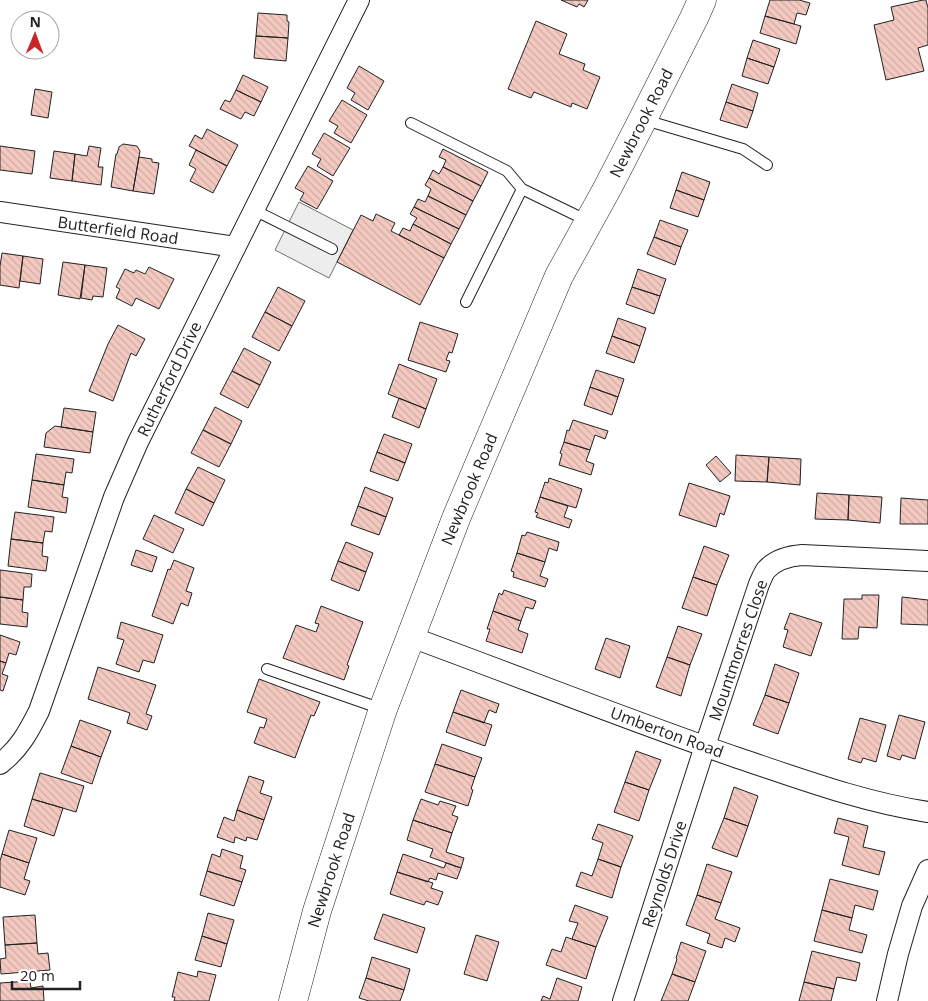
<svg xmlns="http://www.w3.org/2000/svg" width="928" height="1001" viewBox="0 0 928 1001" font-family="'Open Sans',sans-serif">
  <defs>
    <pattern id="building-back-hatch" width="6" height="6" patternUnits="userSpaceOnUse" patternTransform="scale(1.25)"><rect width="6" height="6" fill="#f3c9c0"/><path d="M-1 5l2 2M0 0l6 6M5-1l2 2" fill="none" stroke="#d0aca5"/></pattern>
  </defs>
  <rect width="100%" height="100%" fill="#fff"/>
  <path fill="#ededed" stroke="#6f6f6f" d="M299 202 353 230 329 278 275 250Z"/>
  <path fill="url(#building-back-hatch)" stroke="#222" d="M561 0H588L584 7 579 4 577 7Z
    M770 0H799L810 3 806 15 797 13 794 24 765 16Z
    M923 0H926L928 8V45L918 48 924 71 886 80 874 25 894 20 891 7Z
    M258 13 287 15V21L289 22 288 38 256 36Z
    M765 16 801 26 796 44 760 33Z
    M536 21 567 34 559 54 585 64 583 70 600 77 587 109 572 103 571 107 534 92 531 98 508 89Z
    M256 36 288 38 286 61 254 58Z
    M753 40 780 49 774 67 747 58Z
    M747 58 774 67 768 84 742 76Z
    M359 66 384 81 368 110 351 100 355 93 347 88Z
    M243 75 268 87 261 102 236 90Z
    M732 84 758 93 753 111 726 102Z
    M35 89 52 92 48 118 31 115Z
    M236 90 261 102 254 116 245 112 241 119 220 109 225 100 230 102Z
    M342 100 367 115 351 143 334 133 338 126 329 121Z
    M726 102 753 111 747 128 720 120Z
    M207 129 238 145 227 166 189 146 195 135 202 139Z
    M324 133 350 148 333 176 317 166 321 159 312 154Z
    M123 144 137 146 140 151 133 191 111 187 116 154H117L119 147Z
    M0 146 35 151 32 174 0 170Z
    M89 146 101 148 98 167H103L101 185 72 181 75 154 87 156Z
    M443 149 488 172 481 186 443 167 446 160 439 157Z
    M196 150 227 166 213 193 190 181 196 169 189 165Z
    M54 151 75 154 72 181 50 178Z
    M139 157 152 159V162L159 163 154 194 133 191Z
    M308 166 333 181 317 209 300 200 304 193 295 188Z
    M443 167 481 186 473 201 429 178 433 170 439 174Z
    M682 172 710 182 704 200 676 190Z
    M429 178 473 201 466 215 428 196 431 189 425 185Z
    M676 190 704 200 698 217 670 208Z
    M428 196 466 215 459 229 414 207 418 199 425 202Z
    M414 207 459 229 451 244 413 224 417 218 410 214Z
    M376 214 395 223 391 231 444 258 420 305 337 262 361 215 373 221Z
    M660 220 688 230 681 247 654 237Z
    M413 224 451 244 444 258 399 235 403 228 410 231Z
    M654 237 681 247 675 265 647 254Z
    M2 253 23 256 19 288 0 285V266Z
    M23 256 43 259 40 284 20 281Z
    M63 262 85 265 80 299 58 295Z
    M85 265 107 268 103 297 93 296 92 300 81 298Z
    M149 267 174 279 159 309 136 298 132 306 116 298 120 289 116 287 125 269 134 273 136 270 145 274Z
    M638 269 666 279 660 296 632 287Z
    M278 287 305 301 292 326 265 312Z
    M632 287 660 296 654 314 626 304Z
    M265 312 292 326 279 351 252 337Z
    M618 318 646 328 640 346 612 336Z
    M420 322 458 334 452 353 449 352 446 360 450 361 446 372 408 360Z
    M118 325 145 339 136 356 131 353 113 401 89 391 108 344Z
    M612 336 640 346 634 363 606 353Z
    M244 348 271 362 260 385 232 371Z
    M399 364 437 379 426 409 388 394Z
    M596 370 624 379 618 397 590 387Z
    M232 371 260 385 248 408 220 394Z
    M590 387 618 397 612 415 584 405Z
    M399 398 426 409 419 428 392 417Z
    M215 407 242 421 231 444 203 430Z
    M64 408 96 412 93 432 61 427Z
    M573 420 608 431 605 439 595 435 590 450 564 442 567 430 569 431Z
    M55 426 93 432 90 453 44 447 46 433Z
    M203 430 231 444 219 467 191 453Z
    M384 434 412 444 405 463 377 452Z
    M564 442 590 450 586 461 594 464 591 475 559 465 562 454 560 453Z
    M377 452 405 463 398 481 370 471Z
    M36 454 74 459 72 473 66 472 64 485 32 480Z
    M736 455 769 457 767 482 735 481Z
    M716 456 731 473 720 482 706 465Z
    M769 457 801 459 800 485 767 482Z
    M198 467 225 480 214 503 186 489Z
    M549 478 582 489 576 508 540 497 545 482 548 483Z
    M32 480 64 485 62 497 68 498 66 513 28 507Z
    M689 483 730 496 724 515 720 513 716 527 679 515Z
    M365 487 393 498 386 517 358 506Z
    M186 489 214 503 203 526 175 513Z
    M817 493 849 495 848 520 815 519Z
    M849 495 882 497 880 523 848 520Z
    M540 497 568 506 564 517 572 520 569 528 536 517 538 513 535 512Z
    M901 498 928 500V524H900Z
    M358 506 386 517 379 535 351 525Z
    M15 512 54 517 52 532 45 531 43 543 11 539Z
    M154 515 184 529 173 553 143 539Z
    M527 532 559 542 557 551 549 548 545 562 517 553 522 535 525 536Z
    M11 539 43 543 42 556 48 557 46 571 8 566Z
    M346 542 373 553 366 572 338 561Z
    M704 546 729 555 717 585 693 577Z
    M136 550 157 557 152 572 131 565Z
    M517 553 545 562 540 576 548 579 545 587 513 577 514 572 511 571Z
    M174 560 194 568 186 591 192 593 188 606 181 603 173 624 152 616 168 569 170 570Z
    M338 561 366 572 359 591 331 580Z
    M0 570 32 574 31 587H24L23 600 0 597Z
    M693 577 717 585 707 616 682 608Z
    M504 590 536 601 533 609 526 607 521 621 493 611 499 593 502 595Z
    M862 595H879L877 628 859 627 858 639H842L844 599H862Z
    M0 597 23 600 22 612 28 613 27 627 0 624Z
    M902 597 928 600V625L901 624Z
    M321 606 363 622 347 665 349 666 344 680 283 658 296 625 316 632 319 624 315 623Z
    M493 611 521 621 518 630 528 634 522 653 486 641 490 629H487Z
    M790 613 822 623 811 656 783 647 788 630 784 629Z
    M121 622 163 635 154 663 143 660 139 672 116 664 124 640 117 638Z
    M678 626 702 634 690 665 667 657Z
    M0 635 20 642 16 655 9 653 6 663 0 661Z
    M606 638 630 646 620 678 595 669Z
    M667 657 690 665 681 696 656 687Z
    M0 661 6 663 2 674 8 676 3 691 0 690Z
    M775 664 799 673 789 703 765 695Z
    M98 667 156 685 146 714 152 716 147 730 127 723 130 713 88 699Z
    M259 679 320 702 314 716 311 715 295 758 254 743 260 727 264 728 267 719 247 712Z
    M461 690 499 704 496 713 489 710 484 723 453 712Z
    M765 695 789 703 778 734 753 725Z
    M453 712 492 725 485 746 446 732Z
    M899 715 925 722 915 759 902 755 900 760 887 756Z
    M860 718 886 725 876 762 863 758 861 763 848 759Z
    M80 720 111 731 101 757 71 746Z
    M442 744 482 758 475 777 435 764Z
    M71 746 101 757 92 784 61 773Z
    M636 751 661 760 649 790 625 782Z
    M435 764 475 777 471 789 473 790 468 806 425 792Z
    M40 773 84 786 76 812 32 799Z
    M249 776 264 781 260 793 272 797 264 820 237 810Z
    M625 782 649 790 639 821 614 812Z
    M734 787 758 796 748 826 724 818Z
    M32 799 63 808 54 836 24 826Z
    M421 799 438 805 440 801 456 806 452 815 458 817 452 833 413 820Z
    M237 810 264 820 257 840 247 837 246 841 235 837 234 843 217 837 224 817 234 821Z
    M724 818 748 826 737 857 712 848Z
    M838 818 868 826 863 847 885 852 879 875 842 865 849 837 834 833Z
    M413 820 452 833 446 852 464 858 461 868 430 857 433 849 407 840Z
    M598 824 633 836 621 867 598 859 603 843 592 839Z
    M9 830 37 838 29 863 2 854Z
    M222 849 243 856 240 868 246 870 242 882 207 871 212 854 220 857Z
    M2 854 29 863 24 879 30 881 25 895 0 887V861Z
    M403 854 444 868 446 863 461 868 457 879 438 873 436 880 430 878 428 882 397 872Z
    M598 859 621 867 612 898 576 886 581 872 592 876Z
    M707 864 732 872 721 903 697 895Z
    M207 871 242 882 234 906 200 895Z
    M397 872 433 883 431 888 443 892 438 905 426 901 424 905 390 894Z
    M830 879 878 891 873 910 855 905 852 918 822 910Z
    M697 895 721 903 715 919 740 928 735 942 725 938 722 948 707 943 710 934 686 925Z
    M575 905 608 917 596 947 572 939 578 923 569 921Z
    M822 910 852 918 849 930 867 935 862 953 814 941Z
    M208 913 234 920 227 944 202 936Z
    M383 914 425 928 417 953 374 939Z
    M35 915 37 943 5 945 3 917Z
    M476 935 499 942 487 981 464 974Z
    M202 936 227 944 221 967 195 960Z
    M566 937 596 947 586 979 546 965 552 949 561 952Z
    M681 942 706 951 695 982 672 974 677 959 676 958Z
    M37 943 38 954 48 953 50 970 1 974 0 959 6 958 5 945Z
    M812 951 860 963 856 981 837 977 834 989 804 982Z
    M372 957 410 969 404 990 366 978Z
    M198 971 216 975 209 1001H174L175 997H172L178 972 197 977Z
    M672 974 695 982 688 1001H661Z
    M366 978 404 990 400 1001H369L359 998Z
    M557 978 582 987 578 1001H541L543 996 550 999Z
    M30 981 31 988 43 986 44 1001H0V983Z
    M804 982 834 989 831 1001H799Z"/>
  <g fill="none" stroke-linecap="round" stroke-linejoin="round">
    <defs>
      <path id="lane" d="M645 120 743 149 767 165
        M411 123 507 171 522 189 588 221
        M254 210 332 249
        M466 302 522 189
        M267 669 382 709"/>
      <path id="street" d="M0 212 235 247
        M411 637C520 677 628 720 738 758 801 779 862 802 928 812
        M0 764C19 749 28 733 39 711L114 497 138 442 359 0
        M623 1001 705 746 759 584C761 580 763 574 766 570 775 560 789 556 802 555L928 561
        M887 1001 898 954 912 906 928 870"/>
      <path id="highway" d="M293 1001 317 911 383 709 457 516 559 276 608 187 643 119 694 18 702 0"/>
    </defs>
    <use href="#lane" stroke="#222" stroke-width="12"/>
    <use href="#street" stroke="#222" stroke-width="22"/>
    <use href="#highway" stroke="#222" stroke-width="29"/>
    <use href="#lane" stroke="#fff" stroke-width="10"/>
    <use href="#street" stroke="#fff" stroke-width="20"/>
    <use href="#highway" stroke="#fff" stroke-width="28"/>
  </g>
  <g text-anchor="middle" dominant-baseline="central" stroke-width="4" stroke-linejoin="round" paint-order="stroke">
    <g font-size="16" fill="#222" stroke="#fff">
      <text transform="translate(641 123) rotate(-63)">Newbrook Road</text>
      <text transform="translate(118 230) rotate(8)">Butterfield Road</text>
      <text transform="translate(169 379) rotate(-64)">Rutherford Drive</text>
      <text transform="translate(469 489) rotate(-67)">Newbrook Road</text>
      <text transform="translate(738 650) rotate(-71)">Mountmorres Close</text>
      <text transform="translate(667 732) rotate(20)">Umberton Road</text>
      <text transform="translate(331 870) rotate(-72)">Newbrook Road</text>
      <text transform="translate(664 874) rotate(-72)">Reynolds Drive</text>
    </g>
  </g>
  <g transform="translate(35 35) rotate(1)"><circle r="24" fill="#ffffff" stroke="#a7a7a7"/>
  <path d="M0-4L9 19L0 12L-9 19Z" fill="#c62828"/>
  <text y="-8" font-size="14" font-weight="bold" text-anchor="middle" fill="#222222">N</text>
  </g>
  <path d="M12 981v8h68v-8" fill="none" stroke="#222222" stroke-width="2.5"/>
  <text x="20" y="981" font-size="15" fill="#222222" stroke="#ffffff" stroke-width="4" paint-order="stroke">20 m</text>
</svg>
